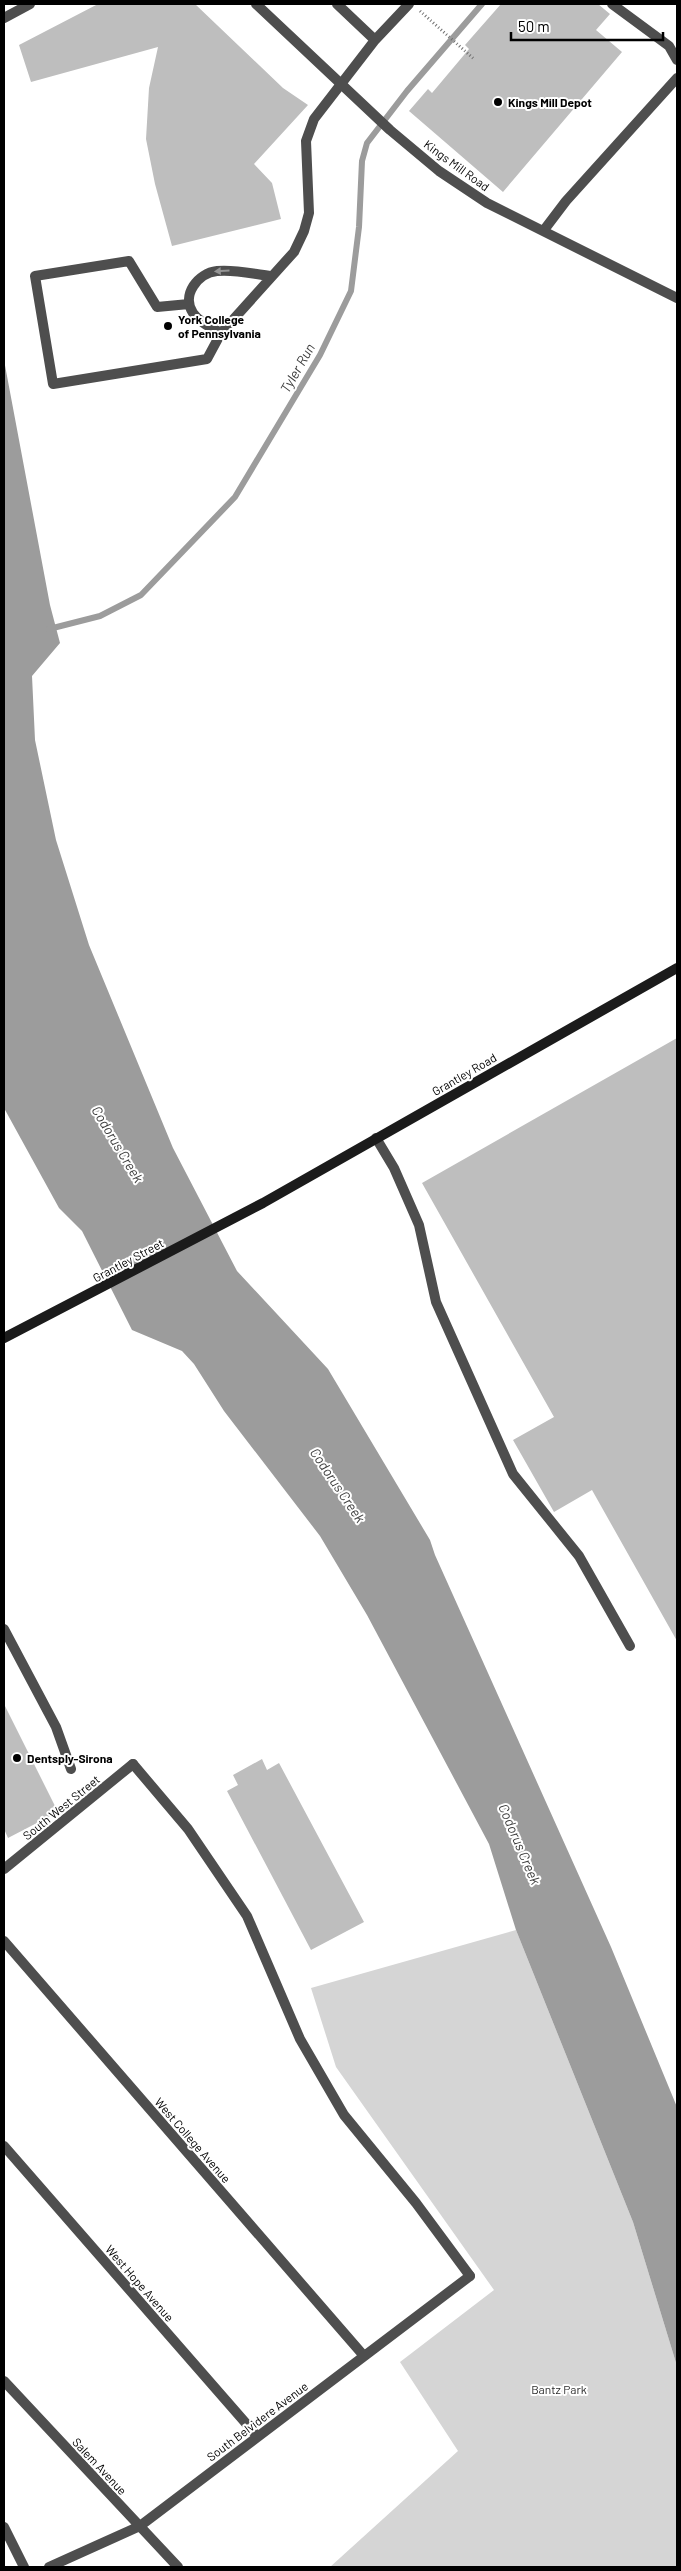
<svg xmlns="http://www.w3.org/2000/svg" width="681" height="2571" viewBox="0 0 681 2571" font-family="Barlow,sans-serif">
  <rect width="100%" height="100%" fill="#fff"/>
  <path fill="#d5d5d5" d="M516 1930 633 2222 677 2366V2567H330L458 2451 400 2362 494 2290 336 2067 311 1988Z"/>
  <path fill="#9c9c9c" d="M4 360 50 605 60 643 32 676 35 740 56 840 89 945 173 1148 237 1271 328 1369 430 1540 435 1555 611 1947 677 2107V2366L633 2222 516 1930 489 1844 367 1615 320 1536 224 1411 194 1364 182 1351 132 1330 82 1231 59 1208 4 1108Z"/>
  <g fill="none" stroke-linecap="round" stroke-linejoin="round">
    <path stroke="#9c9c9c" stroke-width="6" d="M49 629 100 616 141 595 235 497 320 355 351 291 359 227 362 161 367 143 407 91 482 4"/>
  </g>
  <path fill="#bebebe" d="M98 4H195L283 88 308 105 254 164 272 183 281 219 172 246 155 184 146 139 149 88 158 47 31 82 19 45Z
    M501 4H598L610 14 596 30 622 52 503 192 409 111 428 89 432 93 469 49 465 45Z
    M677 1038V1641L592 1490 554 1512 513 1440 554 1417 422 1183Z
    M4 1704 58 1812 8 1838 4 1829Z
    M262 1759 267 1770 279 1763 364 1922 311 1950 227 1791 238 1785 233 1775Z"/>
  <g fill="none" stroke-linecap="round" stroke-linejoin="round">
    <path stroke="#707070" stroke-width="3" stroke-dasharray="1 2.5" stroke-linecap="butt" d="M420 11 474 59"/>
    <path stroke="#4e4e4e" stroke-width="10" d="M337 4 375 40
      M612 4 669 46 677 60
      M544 230 566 201 677 78
      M189 304 157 307 129 261 35 276 53 384 207 359 221 333 294 252 304 231 309 213 306 141 314 119 375 40 409 4
      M221 333C212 328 199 322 193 313 181 295 198 273 217 271 234 269 253 274 270 276
      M376 1138 394 1168 419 1225 436 1302 513 1474 579 1556 630 1646
      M4 1629 56 1727 71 1769
      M133 1764 188 1829 247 1916 300 2039 344 2115 416 2203 470 2276
      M4 2146 257 2436"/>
    <path stroke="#4e4e4e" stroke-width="10" d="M256 4 390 130 439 171 487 203 677 298
      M4 18 30 4
      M4 1869 133 1764
      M4 1941 364 2356
      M4 2381 178 2567
      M4 2527 24 2567
      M49 2567 140 2526 470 2276"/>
    <path stroke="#1b1b1b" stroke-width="10" d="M4 1338 263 1203 677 968"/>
  </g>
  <defs><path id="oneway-solid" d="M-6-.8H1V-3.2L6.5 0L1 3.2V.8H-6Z" transform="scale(1.25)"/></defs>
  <use fill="#959595" href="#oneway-solid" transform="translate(222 271) rotate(177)"/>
  <g fill="#000" stroke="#fff" stroke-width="2">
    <circle cx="498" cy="102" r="5"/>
    <circle cx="168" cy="326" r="5"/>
    <circle cx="17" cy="1758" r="5"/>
  </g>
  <g text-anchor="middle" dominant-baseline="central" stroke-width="4" stroke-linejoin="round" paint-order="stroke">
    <g font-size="12" font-weight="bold" fill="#000" stroke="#fff" text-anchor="start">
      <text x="508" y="102">Kings Mill Depot</text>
      <text x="178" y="319">York College<tspan x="178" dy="14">of Pennsylvania</tspan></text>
      <text x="27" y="1758">Dentsply-Sirona</text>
    </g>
    <g font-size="12" fill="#000" stroke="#fff">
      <text transform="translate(457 165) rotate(36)">Kings Mill Road</text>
      <text transform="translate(464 1074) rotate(-30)">Grantley Road</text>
      <text transform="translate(128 1260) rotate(-28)">Grantley Street</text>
      <text transform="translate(61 1807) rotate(-39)">South West Street</text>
      <text transform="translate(193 2140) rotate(49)">West College Avenue</text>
      <text transform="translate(140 2283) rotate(49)">West Hope Avenue</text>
      <text transform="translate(257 2421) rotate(-37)">South Belvidere Avenue</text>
      <text transform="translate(100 2466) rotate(47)">Salem Avenue</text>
    </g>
    <g font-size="12" fill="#2c2c2c" stroke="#fff">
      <text x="559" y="2389">Bantz Park</text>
    </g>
    <g font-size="14" font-style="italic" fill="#3d3d3d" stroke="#fff">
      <text transform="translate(297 368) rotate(-60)">Tyler Run</text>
      <text transform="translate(118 1144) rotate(59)">Codorus Creek</text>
      <text transform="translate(338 1485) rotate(56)">Codorus Creek</text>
      <text transform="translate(520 1844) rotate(67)">Codorus Creek</text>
    </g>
  </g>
  <rect width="681" height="2571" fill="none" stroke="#000000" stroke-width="10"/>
  <path d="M511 32v8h152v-8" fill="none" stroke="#000000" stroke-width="2.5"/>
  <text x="518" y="32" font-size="15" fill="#000000" stroke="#ffffff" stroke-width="4" paint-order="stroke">50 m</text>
</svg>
